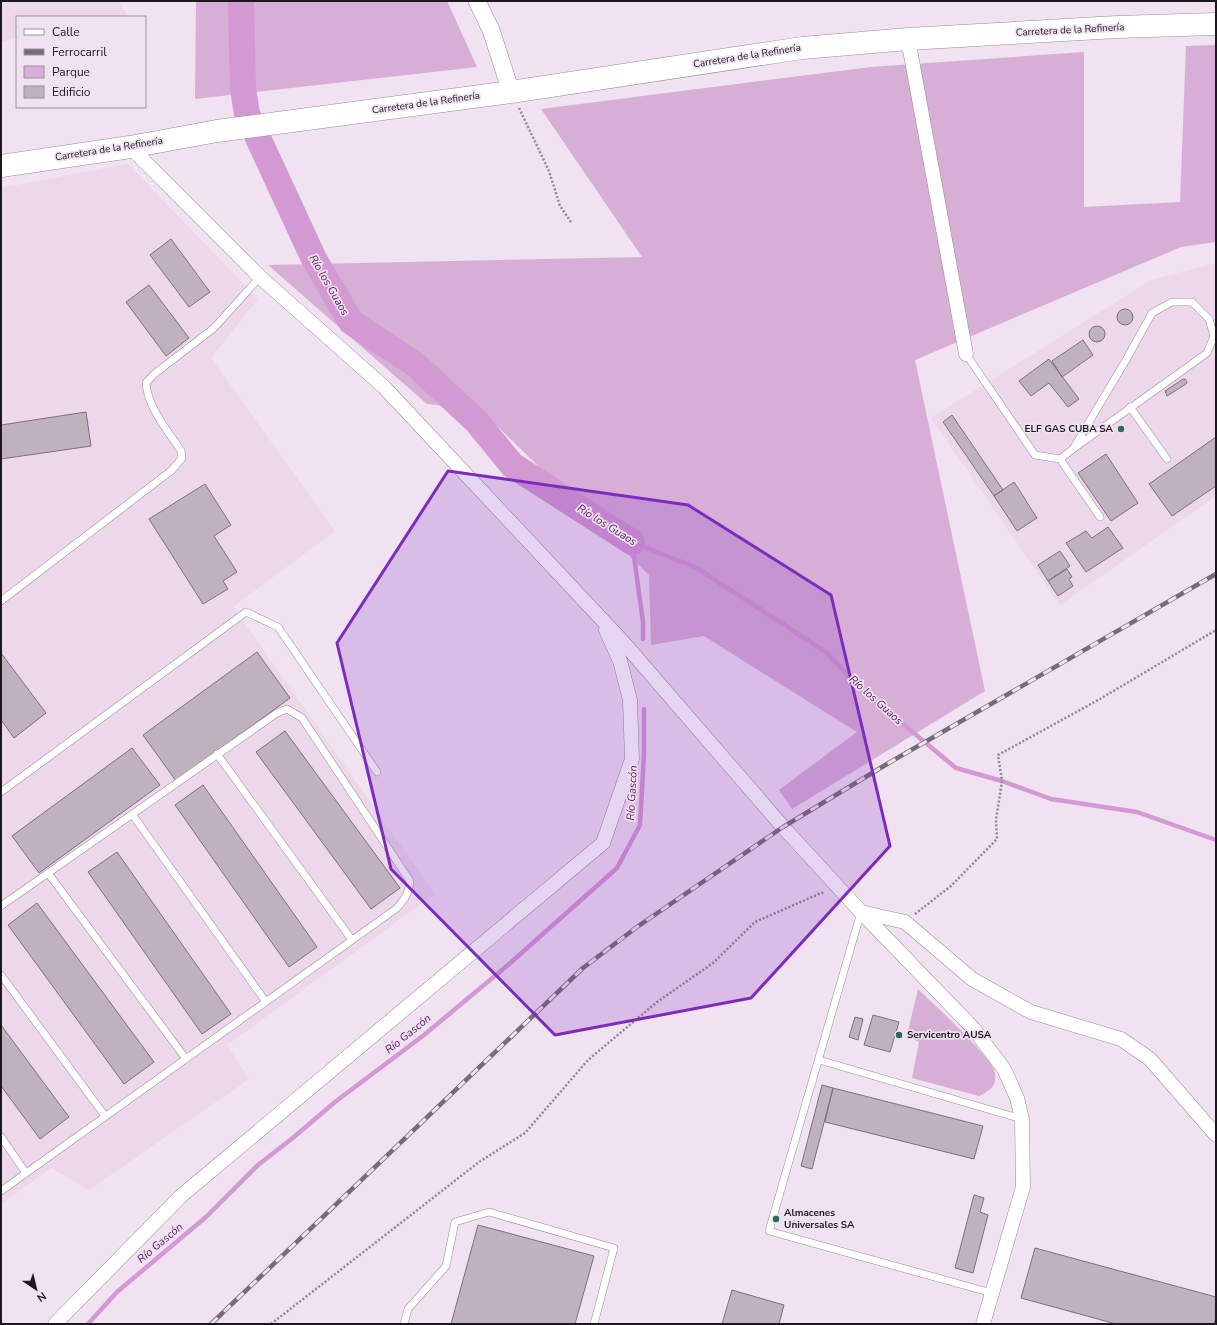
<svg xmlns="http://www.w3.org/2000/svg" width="1217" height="1325" viewBox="0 0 1217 1325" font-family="'Nunito Sans',sans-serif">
  <rect width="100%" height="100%" fill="#f0e2f0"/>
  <path fill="#ecd7eb" d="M1 1H118L128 16 17 17V38L1 42Z
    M128 164 258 299 211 358 335 531 233 607 435 894 227 1045 249 1079 89 1190 51 1168 1 1204V188Z
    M1216 263V496L1060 605 931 418 1151 280Z"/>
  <path fill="#d7aed6" d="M196 1H447L477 67 195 99Z
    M1216 45V242L1181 247 915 360 985 691 792 809 779 790 857 732 704 636 651 645 649 575 481 410 427 404 268 265 642 257 541 109 871 67 1084 52V207L1180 202 1186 46Z
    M918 989C931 1002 994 1059 995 1073 997 1087 990 1090 979 1096L912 1078 919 1042 907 1036Z"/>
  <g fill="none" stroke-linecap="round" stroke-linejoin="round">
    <path stroke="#d299d2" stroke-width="4.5" d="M643 639V622L632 542 697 568 827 653 862 690 956 768 1002 781 1051 799 1137 812 1216 840
      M88 1324 117 1292 206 1217 258 1165 294 1137 335 1102 424 1035 508 965 617 868 640 825 644 754V709"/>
    <path stroke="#d299d2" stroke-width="26" d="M241 1 243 89 247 114 314 259 351 322 416 365 477 422 512 465 632 542"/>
  </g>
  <path fill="#c0b1bf" stroke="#7d707d" d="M171 239 210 292 189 307 150 255Z
    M149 285 189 338 166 356 126 302Z
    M1117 317a8 8 0 1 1 16 0a8 8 0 1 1-16 0Z
    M1089 334a8 8 0 1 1 16 0a8 8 0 1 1-16 0Z
    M1083 340 1093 355 1062 377 1052 361Z
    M1049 359 1079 399 1068 407 1049 383 1031 396 1019 381Z
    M1183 379H1185L1187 382 1186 384 1167 396 1165 391Z
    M86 412 91 446 1 459V425Z
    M952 415 1003 490 994 496 943 422Z
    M1216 437V486L1172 516 1149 484Z
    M1106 454 1138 503 1111 521 1078 473Z
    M1014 482 1037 518 1017 531 994 496Z
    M205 484 231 525 214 536 237 572 223 581 228 589 203 604 149 519Z
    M1108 527 1123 548 1086 572 1066 543 1086 531 1092 538Z
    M1060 551 1070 566 1048 581 1038 565Z
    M1067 569 1072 577 1069 579 1073 586 1058 596 1048 581Z
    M257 652 290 698 176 781 143 735Z
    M1 653 46 713 14 738 1 720Z
    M285 731 400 888 371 909 256 752Z
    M132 748 160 785 39 873 12 836Z
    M203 785 317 947 289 967 175 805Z
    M117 852 231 1014 202 1034 88 872Z
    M37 903 154 1062 124 1084 8 925Z
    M873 1015 899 1022 890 1052 864 1045Z
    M855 1017 863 1019 858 1040 849 1037Z
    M1 1025 69 1117 40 1139 1 1086Z
    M822 1085 833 1088 812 1169 801 1166Z
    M833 1088 983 1126 974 1159 825 1122Z
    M974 1195 984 1198 980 1212 988 1215 973 1273 955 1268Z
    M478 1225 594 1256 575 1324H451Z
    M1035 1248 1216 1297V1317L1214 1324H1116L1021 1298Z
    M732 1290 784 1305 779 1324H722Z"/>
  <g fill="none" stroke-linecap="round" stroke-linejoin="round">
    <defs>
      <path id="service" d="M966 354 1035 455 1060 459 1073 449 1126 360 1152 313 1172 302H1192L1209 319 1214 336 1207 353 1073 449
        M1130 407 1167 459
        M1060 459 1100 517
        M1 601 172 470 182 458 181 451C168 431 148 408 146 383L153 375 214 328 260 277
        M217 754 352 940
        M1 792 246 612 278 627 377 772
        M132 814 266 1002
        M48 873 186 1059
        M1 906 277 713 287 709 302 718 410 881C409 893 405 899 397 908L1 1191
        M861 912 769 1231 992 1293
        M1 975 105 1116
        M819 1060 1022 1119
        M1 1137 26 1173
        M404 1324 408 1309 446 1266 455 1222 489 1212 614 1248 594 1324"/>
      <path id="minor" d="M908 39 966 354
        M130 147 260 277 384 387 623 642 783 827 861 912 973 1028 1004 1069 1017 1098 1022 1119 1023 1187 983 1324
        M861 912 905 922 972 979 1031 1012 1121 1039 1150 1059 1216 1135
        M55 1324 181 1196 603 843 632 759 630 700 620 661 606 630"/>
      <path id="tertiary" d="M477 1 491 30 511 92"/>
      <path id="primary" d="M1 166 130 147 217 131 511 92 802 48 908 39 1117 27 1216 24"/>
    </defs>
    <use href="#service" stroke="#998b98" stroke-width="8"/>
    <use href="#minor" stroke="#998b98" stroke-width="15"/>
    <use href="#tertiary" stroke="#998b98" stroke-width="18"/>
    <use href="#primary" stroke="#998b98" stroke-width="23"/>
    <path stroke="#918791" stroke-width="2.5" stroke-dasharray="2 2" stroke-linecap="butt" d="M519 108 549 171 560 206 571 222
      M915 914 951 886 997 839 996 820 1002 781 998 755 1100 699 1216 630
      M271 1324 479 1162 525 1133 588 1060 657 1002 713 963 755 922 821 893H825"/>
    <use href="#service" stroke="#fff" stroke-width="7"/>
    <use href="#minor" stroke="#fff" stroke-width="14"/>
    <use href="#tertiary" stroke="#fff" stroke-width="17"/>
    <use href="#primary" stroke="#fff" stroke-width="22"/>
    <defs>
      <path id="rail" d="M211 1324 583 968 637 927 783 827 887 764 1216 574"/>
    </defs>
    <use href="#rail" stroke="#756c75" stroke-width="4.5"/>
    <use href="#rail" stroke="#f0e2f0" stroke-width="3" stroke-dasharray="9" stroke-linecap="butt"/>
  </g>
  <path fill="#7b2cbf" fill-opacity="0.2" stroke="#7b2cbf" stroke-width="3" stroke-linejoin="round" d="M448 471 688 505 831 595 890 846 751 998 555 1035 391 869 337 643Z"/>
  <g fill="#296a59" stroke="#f0e2f0" stroke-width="1.5">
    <circle cx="1121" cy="429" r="4"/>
    <circle cx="899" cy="1035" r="4"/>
    <circle cx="776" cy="1219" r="4"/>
  </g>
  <g text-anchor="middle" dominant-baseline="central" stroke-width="3.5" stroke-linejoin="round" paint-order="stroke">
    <g font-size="10" fill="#1c171c" stroke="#f0e2f0">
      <text transform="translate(1070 30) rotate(-3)">Carretera de la Refinería</text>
      <text transform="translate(747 56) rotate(-9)">Carretera de la Refinería</text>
      <text transform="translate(426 103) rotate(-8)">Carretera de la Refinería</text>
      <text transform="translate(109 149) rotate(-9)">Carretera de la Refinería</text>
    </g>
    <g font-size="10" font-weight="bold" fill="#1c171c" stroke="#f0e2f0" text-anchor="start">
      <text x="1113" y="429" text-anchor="end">ELF GAS CUBA SA</text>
      <text x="907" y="1035">Servicentro AUSA</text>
      <text x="784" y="1213">Almacenes<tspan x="784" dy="12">Universales SA</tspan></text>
    </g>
    <g font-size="11" font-style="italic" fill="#59145b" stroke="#f0e2f0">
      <text transform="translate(329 285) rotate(60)">Río los Guaos</text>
      <text transform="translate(607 525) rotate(32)">Río los Guaos</text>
      <text transform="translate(876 700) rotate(42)">Río los Guaos</text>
      <text transform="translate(632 793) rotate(-87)">Río Gascón</text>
      <text transform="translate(408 1034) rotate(-39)">Río Gascón</text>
      <text transform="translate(160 1243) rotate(-40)">Río Gascón</text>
    </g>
  </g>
  <rect width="1217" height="1325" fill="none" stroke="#1c171c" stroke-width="4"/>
  <rect x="16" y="16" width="130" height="92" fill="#f0e2f0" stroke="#9b919b"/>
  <rect x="24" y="29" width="20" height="6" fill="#ffffff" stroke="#9b919b"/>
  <text x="52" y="36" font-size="12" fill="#1c171c">Calle</text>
  <rect x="24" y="49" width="20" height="6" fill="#756c75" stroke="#9b919b"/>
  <text x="52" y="56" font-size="12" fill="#1c171c">Ferrocarril</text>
  <rect x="24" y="66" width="20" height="12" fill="#d7aed6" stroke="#9b919b"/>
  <text x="52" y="76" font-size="12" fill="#1c171c">Parque</text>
  <rect x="24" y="86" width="20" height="12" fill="#c0b1bf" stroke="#9b919b"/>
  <text x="52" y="96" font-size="12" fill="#1c171c">Edificio</text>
  <g transform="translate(36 1289) rotate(145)" stroke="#f0e2f0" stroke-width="3" paint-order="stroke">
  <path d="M0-3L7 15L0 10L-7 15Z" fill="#1c171c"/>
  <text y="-6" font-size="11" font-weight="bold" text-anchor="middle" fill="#1c171c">N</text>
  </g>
</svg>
